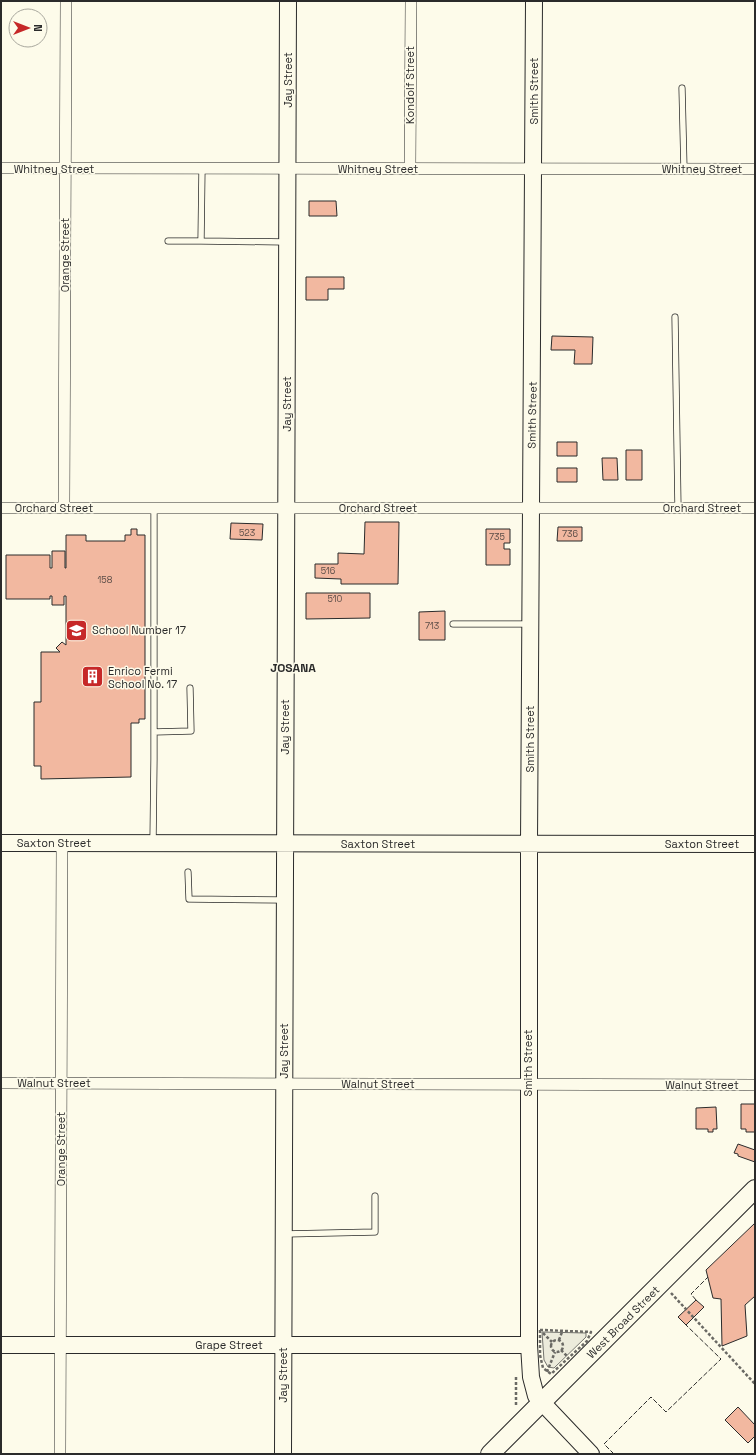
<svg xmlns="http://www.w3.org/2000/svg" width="756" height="1455" viewBox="0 0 756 1455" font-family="'Space Grotesk',sans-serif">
  <rect width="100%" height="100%" fill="#fdfbea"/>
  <path fill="#ecebdb" stroke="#74746e" d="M542 1332 586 1333V1337L554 1368 548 1367 544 1360Z"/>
  <path fill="#f2b8a0" stroke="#2b2b2b" d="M309 201H336L337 216H309Z
    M306 277H344V289H328V300H306Z
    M552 336 593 337 592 364H574L575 350H551Z
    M557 442H577V456H557Z
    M626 450H642V480H626Z
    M602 458H617L618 480H603Z
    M557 468H577V482H557Z
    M365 522H399L398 584H341V579L315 578V564H338V553L364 554Z
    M231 523 263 524 262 540 230 539Z
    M558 527H582V541H557Z
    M131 529H137V535H145V719H139V723H131V777L41 779V766H34V702H41V652H60L56 648 62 642 66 645V596H64V605H52V596H50V599H6V555H50V568H52V551H65V568H66V535H86V541H125V535H131Z
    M486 529H510V543H504V549H510V565H486Z
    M306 593H370V618L306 619Z
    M445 611V640H419V612Z
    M741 1104H755V1132H746V1129H741Z
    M716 1107 717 1129H713V1132H708V1129H696V1108Z
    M738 1144 755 1150V1162L738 1156V1154L734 1153Z
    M755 1223V1296L745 1305 747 1336 722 1346 721 1299 713 1298 706 1270Z
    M696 1300 704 1307 686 1325 678 1317Z
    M738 1407 755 1425V1436L748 1443 725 1420Z"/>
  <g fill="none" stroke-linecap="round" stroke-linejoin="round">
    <defs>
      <path id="lane" d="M682 88 684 169
        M202 169 201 241 286 242
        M168 241H201
        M675 317 678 508
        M453 624H530
        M154 732 191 731 190 688
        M153 842 154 759V508
        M188 872 189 899 284 900
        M285 1234 375 1232V1196"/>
      <path id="street" d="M1 168 755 169
        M410 169 411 1
        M1 508H755
        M64 508 66 1
        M1 1083 755 1085
        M60 1454 62 843"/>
      <path id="secondary" d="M534 1 529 844V1345L531 1377 536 1396 591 1454
        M1 843 755 844
        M1 1345H529
        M283 1454 288 1"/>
      <path id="primary" d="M490 1454 755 1189"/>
    </defs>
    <use href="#lane" stroke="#2b2b2b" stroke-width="7"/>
    <use href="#street" stroke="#2b2b2b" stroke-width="12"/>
    <use href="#secondary" stroke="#2b2b2b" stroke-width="18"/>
    <use href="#primary" stroke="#2b2b2b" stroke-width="20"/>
    <path stroke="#6a6964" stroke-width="2.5" stroke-dasharray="3 2" stroke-linecap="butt" d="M671 1293 755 1384
      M540 1330H543L591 1332 587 1341 551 1374 543 1368 540 1355Z
      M543 1333 552 1342
      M551 1346a6 6 0 1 1 12 0a6 6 0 1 1-12 0Z
      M559 1340 562 1332
      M561 1350 568 1357
      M547 1372 555 1352
      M516 1377V1407"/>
    <use href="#lane" stroke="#fdfbea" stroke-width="5.5"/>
    <use href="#street" stroke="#fdfbea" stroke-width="11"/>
    <use href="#secondary" stroke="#fdfbea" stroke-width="16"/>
    <use href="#primary" stroke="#fdfbea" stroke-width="18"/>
    <path stroke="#2b2b2b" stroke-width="1" stroke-dasharray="5 2" stroke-linecap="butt" d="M696 1300 691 1294 708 1277
      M614 1454 604 1444 651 1397 666 1412 721 1359 686 1325"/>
  </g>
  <defs>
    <symbol id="school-square" viewBox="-11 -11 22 22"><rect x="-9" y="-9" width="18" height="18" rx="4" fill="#c62828" stroke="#fdfbea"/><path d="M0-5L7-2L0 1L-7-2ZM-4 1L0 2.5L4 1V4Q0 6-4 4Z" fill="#fff"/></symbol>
    <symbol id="building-square" viewBox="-11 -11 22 22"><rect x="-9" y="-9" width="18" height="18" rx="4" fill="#c62828" stroke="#fdfbea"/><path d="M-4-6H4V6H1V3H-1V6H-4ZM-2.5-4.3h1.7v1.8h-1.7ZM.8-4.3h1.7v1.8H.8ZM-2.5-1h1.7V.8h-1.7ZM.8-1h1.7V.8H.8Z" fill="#fff"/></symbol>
  </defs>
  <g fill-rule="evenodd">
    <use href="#school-square" x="64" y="618" width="25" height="25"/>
    <use href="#building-square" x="80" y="664" width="25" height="25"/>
  </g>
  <g text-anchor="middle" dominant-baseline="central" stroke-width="3" stroke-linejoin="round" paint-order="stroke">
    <g font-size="9" fill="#5d4e48">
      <text x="247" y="533">523</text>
      <text x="570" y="534">736</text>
      <text x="497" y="537">735</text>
      <text x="328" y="571">516</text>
      <text x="105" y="580">158</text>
      <text x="335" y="599">510</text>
      <text x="432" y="626">713</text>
    </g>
    <g font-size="11" fill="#2b2b2b" stroke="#fdfbea">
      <text transform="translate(288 80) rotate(-90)">Jay Street</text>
      <text transform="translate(410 85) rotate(-90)">Kondolf Street</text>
      <text transform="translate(534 91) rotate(-90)">Smith Street</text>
      <text x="54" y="169">Whitney Street</text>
      <text x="378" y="169">Whitney Street</text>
      <text x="702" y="169">Whitney Street</text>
      <text transform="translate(65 255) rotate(-90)">Orange Street</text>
      <text transform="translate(287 404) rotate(-90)">Jay Street</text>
      <text transform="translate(532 415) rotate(-89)">Smith Street</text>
      <text x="54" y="508">Orchard Street</text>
      <text x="378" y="508">Orchard Street</text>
      <text x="702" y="508">Orchard Street</text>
      <text transform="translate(285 727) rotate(-90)">Jay Street</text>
      <text transform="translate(530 739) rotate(-90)">Smith Street</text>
      <text x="54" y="843">Saxton Street</text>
      <text x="378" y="844">Saxton Street</text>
      <text x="702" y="844">Saxton Street</text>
      <text transform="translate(284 1051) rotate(-90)">Jay Street</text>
      <text transform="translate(528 1063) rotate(-90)">Smith Street</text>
      <text x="54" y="1083">Walnut Street</text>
      <text x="378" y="1084">Walnut Street</text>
      <text x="702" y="1085">Walnut Street</text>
      <text transform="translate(61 1149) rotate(-90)">Orange Street</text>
      <text transform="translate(623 1322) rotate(-45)">West Broad Street</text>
      <text x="229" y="1345">Grape Street</text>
      <text transform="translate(283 1375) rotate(-90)">Jay Street</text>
    </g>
    <g font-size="11" fill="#2b2b2b" stroke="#fdfbea" text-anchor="start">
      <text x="92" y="630">School Number 17</text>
      <text x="108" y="671">Enrico Fermi<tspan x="108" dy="13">School No. 17</tspan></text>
    </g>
    <g font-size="12" font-weight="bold" fill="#2b2b2b" stroke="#fdfbea">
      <text x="293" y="668">JOSANA</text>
    </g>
  </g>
  <rect width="756" height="1455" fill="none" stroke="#2b2b2b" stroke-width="4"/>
  <g transform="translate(28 28) rotate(90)"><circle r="19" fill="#fdfbea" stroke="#a9a89e"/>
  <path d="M0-3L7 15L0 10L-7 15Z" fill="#c62828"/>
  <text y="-6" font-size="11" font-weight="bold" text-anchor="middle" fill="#2b2b2b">N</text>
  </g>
</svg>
